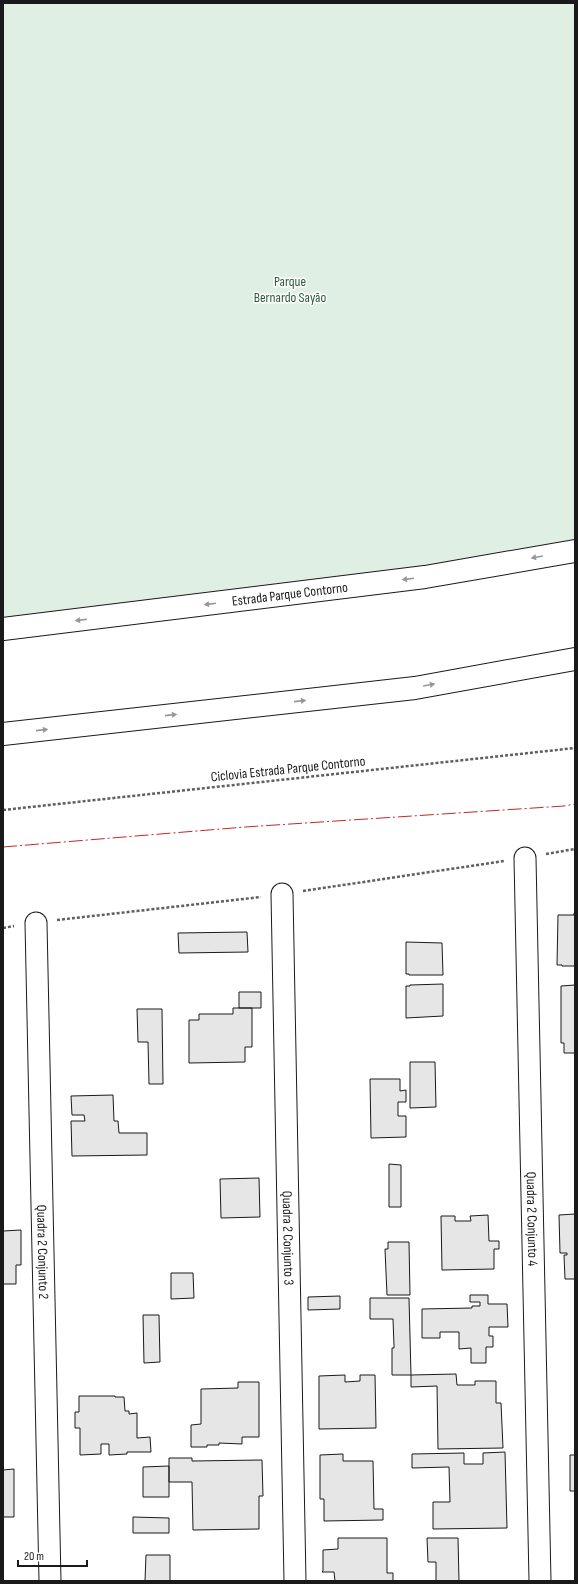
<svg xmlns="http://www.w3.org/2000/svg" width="578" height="1584" viewBox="0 0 578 1584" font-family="'Sofia Sans Condensed',sans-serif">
  <rect width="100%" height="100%" fill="#fff"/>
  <path fill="#e0efe3" stroke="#6a6a6a" d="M3 3H575V550L3 619Z"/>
  <path fill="#e6e6e6" stroke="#1a1a1a" d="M574 913H575V966H562V965H557L558 915H574Z
    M247 932 248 952 179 953 178 933Z
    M406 942 442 943 443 975H409V974H406Z
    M443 984V1016L406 1018V986H410V985Z
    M575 985V1053H564V1043H561V986Z
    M239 992H261V1008H239Z
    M233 1008H252V1047H245V1062L189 1063V1020H199V1014H233Z
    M137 1009H162L163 1084H149L148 1042H138Z
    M410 1062H435L436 1107 410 1108Z
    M370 1079H400V1091L406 1090V1102H398V1116H406V1137L371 1138Z
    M113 1095 114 1121H118L119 1133H147V1155L72 1156 71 1121H85L84 1115H72L71 1096Z
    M389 1164 401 1165V1207H389Z
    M259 1178 260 1217 221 1218 220 1179Z
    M575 1214V1279H565L564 1255H567V1253H560L559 1215Z
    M488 1215 489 1241H499V1249H494V1269L442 1270 441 1216H455V1221H471L470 1216Z
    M21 1230V1265H16V1284H3V1231Z
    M388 1242H409L410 1295H387L385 1249H388Z
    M171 1273H193L194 1298 171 1299Z
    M470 1295H488V1304H507L508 1327H489V1336H493V1347H486V1363H471V1348L459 1349V1332H440V1338H422V1309L472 1308V1306H480V1302H470Z
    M340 1296V1309L308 1310V1297Z
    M370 1298H409L411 1375H392V1348H394V1346L393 1319H370Z
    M143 1315H159L160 1362 144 1363Z
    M456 1374 457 1385H475V1381H496V1403H501L503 1448 438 1449 437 1386 411 1387V1375Z
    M345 1375V1382L360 1381V1375H375L376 1428 319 1429V1376Z
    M238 1382H259V1437H242V1444L219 1443V1445H207V1447H191V1425L201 1424V1389L238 1388Z
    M79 1396H115V1397H124L125 1411H129V1414L137 1413V1438L150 1437 151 1452H127V1454L109 1455V1444H101V1454L80 1455V1428H75V1412H79Z
    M505 1452 507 1528 433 1529V1502H450L449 1467 412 1468V1454L464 1453V1464H483V1453Z
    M343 1454V1461H373L374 1509H383V1520L324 1521V1499H320V1455Z
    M570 1455H575V1491H570Z
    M169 1458H192V1461L262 1460 263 1496H259V1529L193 1530 192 1482H169Z
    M169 1466V1497H143V1467Z
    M14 1469V1517H3V1470Z
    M133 1517 169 1518V1533H133Z
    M338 1538H387V1573H393V1581H335L334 1572H322L323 1571V1550L338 1549Z
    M427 1538H458L459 1581H436V1562H428Z
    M146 1555H170V1581H145Z"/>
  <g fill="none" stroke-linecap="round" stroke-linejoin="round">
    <defs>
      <g id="minor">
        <path id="s1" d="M525 858 540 1581"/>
        <path id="s2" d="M282 894 295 1581"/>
        <path id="s3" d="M36 923 50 1581"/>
      </g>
      <g id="primary">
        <path id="s4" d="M3 629 425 577 575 551"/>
        <path d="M3 734 415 688 575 659"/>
      </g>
    </defs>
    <use href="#minor" stroke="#1a1a1a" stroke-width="23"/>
    <use href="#primary" stroke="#1a1a1a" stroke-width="24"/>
    <path stroke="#5f5f5f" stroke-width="2.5" stroke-dasharray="3 2" stroke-linecap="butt" d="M3 810 575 748
      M546 854 575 849
      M303 891 504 861
      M57 920 261 897
      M3 928 14 926"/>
    <use href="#minor" stroke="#fff" stroke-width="21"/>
    <use href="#primary" stroke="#fff" stroke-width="22"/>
    <path stroke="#c62828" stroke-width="1" stroke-dasharray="14 3 2 3" stroke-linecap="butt" d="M3 847 245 827 564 806 575 804"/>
  </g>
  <defs><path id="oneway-solid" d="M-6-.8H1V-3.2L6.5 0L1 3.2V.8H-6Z"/></defs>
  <g fill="#989898">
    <use href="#oneway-solid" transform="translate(537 557) rotate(170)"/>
    <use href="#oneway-solid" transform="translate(408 579) rotate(173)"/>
    <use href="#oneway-solid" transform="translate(210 604) rotate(173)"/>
    <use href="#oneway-solid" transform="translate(81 620) rotate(173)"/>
    <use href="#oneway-solid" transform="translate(429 685) rotate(-10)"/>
    <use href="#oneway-solid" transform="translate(300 701) rotate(-6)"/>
    <use href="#oneway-solid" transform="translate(171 715) rotate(-6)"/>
    <use href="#oneway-solid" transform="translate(42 730) rotate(-6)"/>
  </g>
  <g text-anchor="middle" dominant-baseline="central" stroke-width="3" stroke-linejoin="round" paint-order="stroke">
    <g font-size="14" fill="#2b5a34" stroke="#fff">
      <text x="290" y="281">Parque<tspan x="290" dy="16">Bernardo Sayão</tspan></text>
    </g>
    <g font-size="14" fill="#1a1a1a" stroke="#fff">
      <text stroke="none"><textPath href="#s4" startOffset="289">Estrada Parque Contorno</textPath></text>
      <text transform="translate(288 769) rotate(-6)">Ciclovia Estrada Parque Contorno</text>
      <text stroke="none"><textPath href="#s1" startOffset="361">Quadra 2 Conjunto 4</textPath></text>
      <text stroke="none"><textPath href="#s2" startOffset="344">Quadra 2 Conjunto 3</textPath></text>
      <text stroke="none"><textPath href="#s3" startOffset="329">Quadra 2 Conjunto 2</textPath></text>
    </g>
  </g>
  <rect width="578" height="1584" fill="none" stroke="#1a1a1a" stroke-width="8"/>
  <path d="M18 1560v6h69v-6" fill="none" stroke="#1a1a1a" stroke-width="2"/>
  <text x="24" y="1560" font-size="12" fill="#1a1a1a" stroke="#ffffff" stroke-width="3" paint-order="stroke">20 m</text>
</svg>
